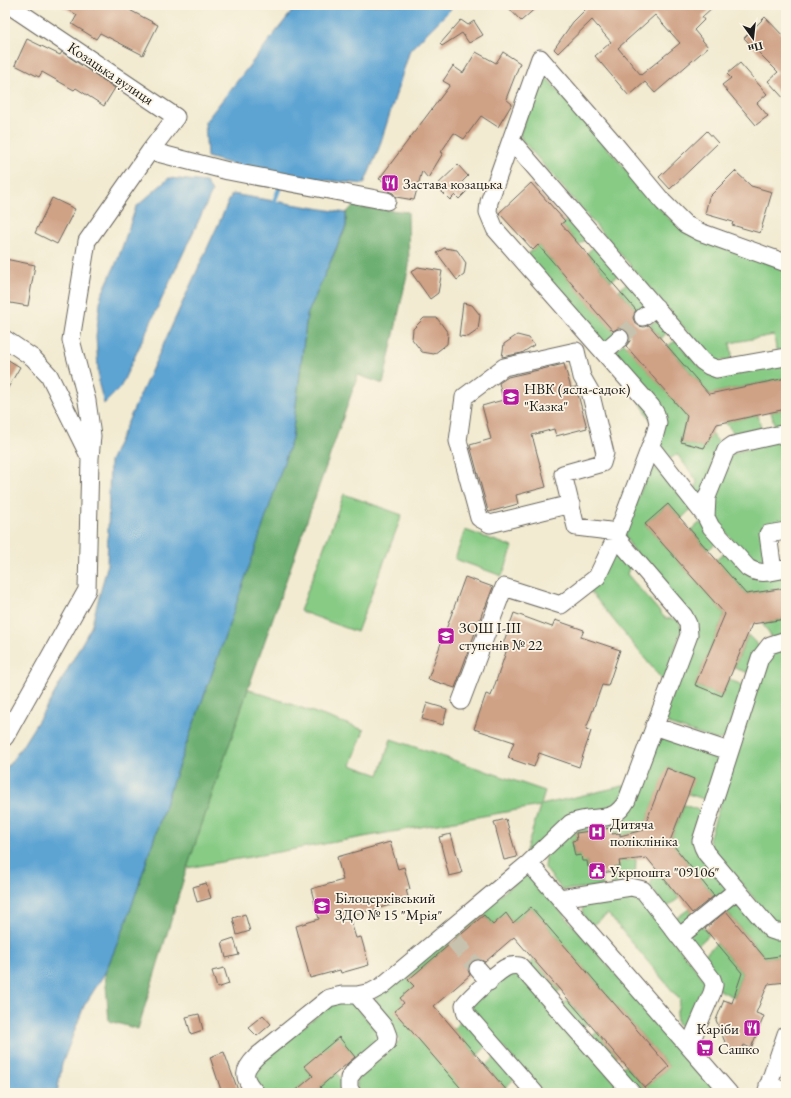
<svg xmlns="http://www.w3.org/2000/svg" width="791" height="1098" viewBox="0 0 791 1098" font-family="'EB Garamond',serif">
  <rect width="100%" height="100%" fill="#fcf5e5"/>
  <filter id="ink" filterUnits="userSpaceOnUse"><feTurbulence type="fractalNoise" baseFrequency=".025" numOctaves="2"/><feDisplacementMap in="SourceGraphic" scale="8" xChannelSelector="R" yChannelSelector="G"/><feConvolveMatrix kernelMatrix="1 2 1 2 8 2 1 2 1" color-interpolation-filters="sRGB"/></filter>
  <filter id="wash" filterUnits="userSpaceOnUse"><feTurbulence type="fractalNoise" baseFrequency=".012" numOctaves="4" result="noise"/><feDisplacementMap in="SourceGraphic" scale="16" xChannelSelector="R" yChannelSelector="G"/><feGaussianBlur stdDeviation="0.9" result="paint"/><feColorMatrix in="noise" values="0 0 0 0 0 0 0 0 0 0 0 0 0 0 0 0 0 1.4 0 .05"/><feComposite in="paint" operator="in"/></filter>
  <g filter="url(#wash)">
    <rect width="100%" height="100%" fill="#f2ebd2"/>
    <path fill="#87cb85" stroke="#527450" d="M545 76 669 219 786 268V349L781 351 776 349 774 335 730 343 732 354 731 359 714 362 522 140 520 134 540 77Z
      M571 216 588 237 579 245 562 225Z
      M538 245 617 335 605 346 527 255Z
      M596 245 620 273 611 281 587 253Z
      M628 282 649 306 640 315 619 290Z
      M662 320 667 332 661 339 650 325 655 321Z
      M676 341 702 369 786 362V378L709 394 668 346 672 343Z
      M624 343 687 416 681 442 704 448 711 434 718 441 720 445 702 497 695 491 697 481 677 454 670 459C666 452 659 445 660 436L612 354Z
      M786 409V428L776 430 771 412Z
      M758 415 762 432 737 437 725 422Z
      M786 438V526L763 530 768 566H755L714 519 711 511 731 454Z
      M652 468H656L660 472 691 509 681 519 668 504 645 524 725 614 695 685 722 696 729 680 741 684 743 687 726 737 722 739 716 740 671 725 667 721 664 716 693 639 625 537V531L649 470Z
      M344 494 402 515 357 632 300 611Z
      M701 522 717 542 708 550 691 530Z
      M465 530 513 547 502 576 455 559Z
      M617 548 631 563 627 574 665 618 678 620 682 628 664 682 589 590Z
      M727 551 741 568 786 572V588L746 594 716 560Z
      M786 619V635L772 638 762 623Z
      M748 635 761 648 749 673 734 668Z
      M786 647V927L775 924 711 846 709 839 765 662 774 651Z
      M248 689 364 730 351 765 379 775 391 739 545 791 541 805 627 785 620 803 524 857 540 806 187 868Z
      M659 736 719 754 720 759 707 800 688 794 693 779 668 768 643 830 620 836V833L612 834 611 828 600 829V826Z
      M684 805 704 812 698 832 730 889 717 900 670 841Z
      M591 826 594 830 576 833 577 840 572 841 575 856 581 855 587 861 588 867 593 866 594 874 601 873 603 886 562 890 545 868 546 856 575 830Z
      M636 859 635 881 612 885 610 872 615 871 614 867 619 861Z
      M656 870 679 898 666 908 650 886Z
      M525 875H529L714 1087 713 1091 710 1093H638L618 1070 625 1065 645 1088 669 1067 531 907 513 923 505 914 493 925 484 915 457 938 453 933Z
      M635 894 708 984 689 1027H680C673 1020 678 1009 680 1000L608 914 591 926C584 916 579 912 585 901Z
      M737 896 786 937V955L765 958 723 907Z
      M689 909 695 917 681 927 675 919Z
      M701 925 709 935 696 947 687 937Z
      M446 939 450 944 408 980 414 986 400 999 465 1093H359L357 1089V1079L400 1040C390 1028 373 1014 376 997Z
      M717 943 742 973 734 997 719 990 702 957Z
      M534 960 560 990 553 996 527 966Z
      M514 970 625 1093H543L473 1013 472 1004Z
      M568 1000 588 1023 581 1028 561 1005Z
      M335 1002H353L380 1035V1041L351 1069 346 1064 355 1057 339 1038 305 1067 313 1076 295 1091 297 1093H262L253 1081 255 1065Z
      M464 1019 487 1046 477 1056 453 1029Z
      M597 1032 617 1056 611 1062 590 1038Z
      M495 1057 514 1079 505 1088 486 1066Z
      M336 1073 344 1081 346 1093H325L320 1087Z"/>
    <path fill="#6daf72" stroke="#446647" d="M353 206 408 212 409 266 383 384 358 375 248 689 187 868 138 1029 109 1021 105 973 127 920 174 778 213 671 292 438 307 315 346 227V213Z"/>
    <path fill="#5da4d3" stroke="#3c6078" d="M297 5H455L410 50 378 151 364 184C311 179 258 173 207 157L205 122Z
      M169 178 206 182 212 192 120 388 104 404 99 385 96 336 101 296 118 259 136 207Z
      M232 194 346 213V226L307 315 292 438 260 535 213 671 174 778 127 920 105 973 84 1006 62 1064 57 1093H5V770L21 748 49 703 91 627 107 567 110 461Z"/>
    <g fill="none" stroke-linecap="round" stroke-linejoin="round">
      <path stroke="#5da4d3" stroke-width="4.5" d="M272 207 281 184"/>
    </g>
    <g id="blocks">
      <path fill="#cfa185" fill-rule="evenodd" d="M60 5H120L158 25 143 55 100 33 96 39 72 24 77 15Z
        M506 5H539L521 21Z
        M590 5H715L702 17 704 20 694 30 708 47 655 93 645 82 629 96 595 56 611 42 592 20 558 53 554 49 573 22ZM655 15 680 43 641 75 618 48Z
        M765 17 786 39V101L768 81 778 72 744 38Z
        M461 20 468 25 474 21 483 35 469 43 462 33 442 46 440 44Z
        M27 39 60 55 62 52 115 88 104 106 76 88 74 90 42 72 39 77 15 65Z
        M476 52 496 63 503 52 520 63 506 99 512 104 498 127 481 116 464 139 454 133 441 152 443 153 428 178 422 171 414 200 396 197 393 193 388 191 391 184 379 179 450 85 443 81 453 66 463 73Z
        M740 63 767 94 757 103 768 116 756 125 722 85 731 78 727 74Z
        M707 131 718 143 670 189 659 177Z
        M458 165 468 176 461 183 468 190 459 199 455 195 450 200 436 186Z
        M735 171 751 186 772 192 760 233 732 225 733 222 705 214 709 197Z
        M531 183 565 221 561 224 636 310 634 314 633 318 635 323 639 326 644 327 649 325 709 394 786 378V409L717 424 704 448 681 442 687 416 626 346 630 341V336L628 332 624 329 618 328 613 331 538 245 533 250 500 214 499 213Z
        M52 198 75 209 57 244 35 233Z
        M444 248 457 250 466 263 464 275 457 280 437 253Z
        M5 259 35 265 28 306 5 302Z
        M418 267 442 271 438 293 430 299 411 272Z
        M463 303 472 305 480 315 478 330 468 337 459 336Z
        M424 318H437L448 333 447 344 434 354 422 352 412 339 413 329Z
        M517 335 529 338 534 345 522 353 502 357 504 344Z
        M5 358 20 367 5 393Z
        M564 364 571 388 576 387 587 428 556 436 554 429 532 435 546 487 516 495 518 504 489 512 488 511 470 445 491 439 482 406 503 400 499 383 508 377Z
        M668 504 746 594 786 588V619L752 624 722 696 695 685 725 614 645 524Z
        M465 577 493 587 485 608H484L455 688 428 679Z
        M514 613 552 627 555 620 584 630 581 637 620 650 608 686 602 685 586 729 591 731 579 767 539 753 534 767 508 758 514 742 474 729 486 694 491 696 507 649 502 647Z
        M427 703 447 709 443 725 422 719Z
        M667 768 694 779 670 841 714 896 692 913 647 858 619 861 620 866 614 867 615 871 594 874 593 866 588 867 587 861H582L581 855 575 856 572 841 577 840 576 833 611 828 612 834 620 833V836L643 830Z
        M506 819 517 857 504 860 494 822Z
        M451 834 462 873 449 876 439 837Z
        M390 842 398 869 404 867 410 889 406 890 409 900 349 916 356 938 361 937 369 965 341 973 340 970 310 978 296 926 319 919 311 889 343 880 337 857Z
        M206 883 211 898 197 902 193 887Z
        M531 907 669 1067 645 1088 514 937 485 962 481 960 477 959 472 961 469 966 468 970 470 975 434 1006 509 1093H465L394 1011 404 1003 400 998 414 986 408 980 484 915 493 925 506 913 513 923Z
        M726 911 765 958 786 955V982L768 984 756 1013 764 1016 751 1048 744 1045 741 1052 727 1047 716 1020 724 1000 732 1003 742 973 705 929Z
        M245 914 250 931 237 935 233 918Z
        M234 938 239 955 226 958 222 942Z
        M224 968 229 984 217 988 212 971Z
        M199 1014 203 1030 191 1034 186 1017Z
        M263 1015 271 1024 257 1036 248 1027Z
        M339 1037 355 1057 320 1087 325 1093H293L313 1076 304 1066Z
        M224 1052 239 1093H222L210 1057Z"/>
    </g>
  </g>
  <g filter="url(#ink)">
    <use href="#blocks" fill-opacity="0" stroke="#67645c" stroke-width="1"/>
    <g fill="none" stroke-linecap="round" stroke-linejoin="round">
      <path stroke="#c7c2ae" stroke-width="17" stroke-dasharray="17 8" stroke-linecap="butt" d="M620 338 643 317
        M454 940 478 969"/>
      <defs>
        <path id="minor" d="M9 5 176 117 150 151
          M511 140 702 361 709 366 717 369 786 357
          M643 317 656 307
          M5 339 33 358 49 375 90 458
          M604 352 620 338
          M786 433 733 445 726 450 707 497 706 517 711 527 748 568C760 576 773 571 786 569
          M651 447 706 517
          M571 504 490 524 479 518 458 441 464 397 504 367 576 351 582 377 590 391 605 453 602 463 563 474 576 527 618 532
          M773 571 768 534 786 531
          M786 640 770 645 760 658 701 841 703 847 706 853 771 930 777 932H786
          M461 701 504 587 561 605 597 577 616 537 655 434 658 423 656 414 651 406 495 229 488 212 489 202 540 58 613 142 663 202 685 224 700 232 786 263
          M654 726 729 751
          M5 737 87 590 90 458 92 436 87 401 71 340 87 241 150 151 228 171 387 201
          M529 863 729 1093
          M560 898 631 887 643 890 712 979 714 985 712 993 689 1046
          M679 937 737 890
          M478 969 489 982
          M768 1085 786 1091
          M256 1093C242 1077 242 1071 257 1056L329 998 342 995H357L371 992 382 986 529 863 571 823C595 813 613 826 627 800L689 635 688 624 684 616 616 537
          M352 1093 349 1088V1078L355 1070 387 1043 388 1036 385 1028 357 995
          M535 1093 466 1014 464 1005C471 996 495 974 505 968 510 965 515 965 520 966L632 1093
          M766 1093 786 1034"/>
      </defs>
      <use href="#minor" stroke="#67645c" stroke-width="19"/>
      <use href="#minor" stroke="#fff" stroke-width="17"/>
    </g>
  </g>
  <defs>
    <symbol id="restaurant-square" viewBox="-11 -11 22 22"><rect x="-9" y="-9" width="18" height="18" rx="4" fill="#b5179e" stroke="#fcf5e5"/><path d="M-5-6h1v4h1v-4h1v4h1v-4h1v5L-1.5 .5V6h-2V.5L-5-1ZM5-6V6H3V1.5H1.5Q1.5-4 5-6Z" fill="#fff"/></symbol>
    <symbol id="school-square" viewBox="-11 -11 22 22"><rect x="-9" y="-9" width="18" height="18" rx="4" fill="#b5179e" stroke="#fcf5e5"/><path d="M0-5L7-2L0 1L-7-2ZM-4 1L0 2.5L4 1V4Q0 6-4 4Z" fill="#fff"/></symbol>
    <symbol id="hospital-square" viewBox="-11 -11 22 22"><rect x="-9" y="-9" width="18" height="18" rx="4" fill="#b5179e" stroke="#fcf5e5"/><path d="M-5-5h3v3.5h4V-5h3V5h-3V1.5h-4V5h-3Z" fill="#fff"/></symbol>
    <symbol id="civic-square" viewBox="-11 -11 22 22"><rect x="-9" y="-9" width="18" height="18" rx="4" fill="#b5179e" stroke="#fcf5e5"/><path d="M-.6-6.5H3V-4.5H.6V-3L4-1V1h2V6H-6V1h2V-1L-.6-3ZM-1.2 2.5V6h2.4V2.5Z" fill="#fff"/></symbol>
    <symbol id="supermarket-square" viewBox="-11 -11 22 22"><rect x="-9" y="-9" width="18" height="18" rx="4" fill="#b5179e" stroke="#fcf5e5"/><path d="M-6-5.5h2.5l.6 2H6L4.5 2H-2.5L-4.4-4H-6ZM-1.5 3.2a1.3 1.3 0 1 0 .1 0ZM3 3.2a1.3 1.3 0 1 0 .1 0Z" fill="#fff"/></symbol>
  </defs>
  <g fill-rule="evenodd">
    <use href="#restaurant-square" x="380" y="173" width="20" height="20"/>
    <use href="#school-square" x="501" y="387" width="20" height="20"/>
    <use href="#school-square" x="436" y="626" width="20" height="20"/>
    <use href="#hospital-square" x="587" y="822" width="20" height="20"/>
    <use href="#civic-square" x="587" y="861" width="20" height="20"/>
    <use href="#school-square" x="312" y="896" width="20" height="20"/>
    <use href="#restaurant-square" x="742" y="1018" width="20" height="20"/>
    <use href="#supermarket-square" x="695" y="1038" width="20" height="20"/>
  </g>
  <g text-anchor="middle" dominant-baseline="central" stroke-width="3.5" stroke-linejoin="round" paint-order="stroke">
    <g font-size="15" fill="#1c1c1c" stroke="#fcf5e5">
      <text transform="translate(111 73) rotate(34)">Козацька вулиця</text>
    </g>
    <g font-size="15" fill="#1c1c1c" stroke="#fcf5e5" text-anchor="start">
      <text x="403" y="183">Застава козацька</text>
      <text x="524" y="388">НВК (ясла-садок)<tspan x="524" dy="17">"Казка"</tspan></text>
      <text x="459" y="627">ЗОШ І-ІІІ<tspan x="459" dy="17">ступенів № 22</tspan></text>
      <text x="610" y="823">Дитяча<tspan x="610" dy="17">поліклініка</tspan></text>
      <text x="610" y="871">Укрпошта "09106"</text>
      <text x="335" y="897">Білоцерківський<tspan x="335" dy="17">ЗДО № 15 "Мрія"</tspan></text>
      <text x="739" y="1028" text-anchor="end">Каріби</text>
      <text x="718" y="1048">Сашко</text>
    </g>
  </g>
  <rect width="791" height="1098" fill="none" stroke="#fcf5e5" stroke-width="20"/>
  <g transform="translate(753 38) rotate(165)" stroke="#fcf5e5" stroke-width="3" paint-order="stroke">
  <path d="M0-3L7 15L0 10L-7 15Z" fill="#1c1c1c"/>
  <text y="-6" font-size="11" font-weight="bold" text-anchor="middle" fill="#1c1c1c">Пн</text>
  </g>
</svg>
